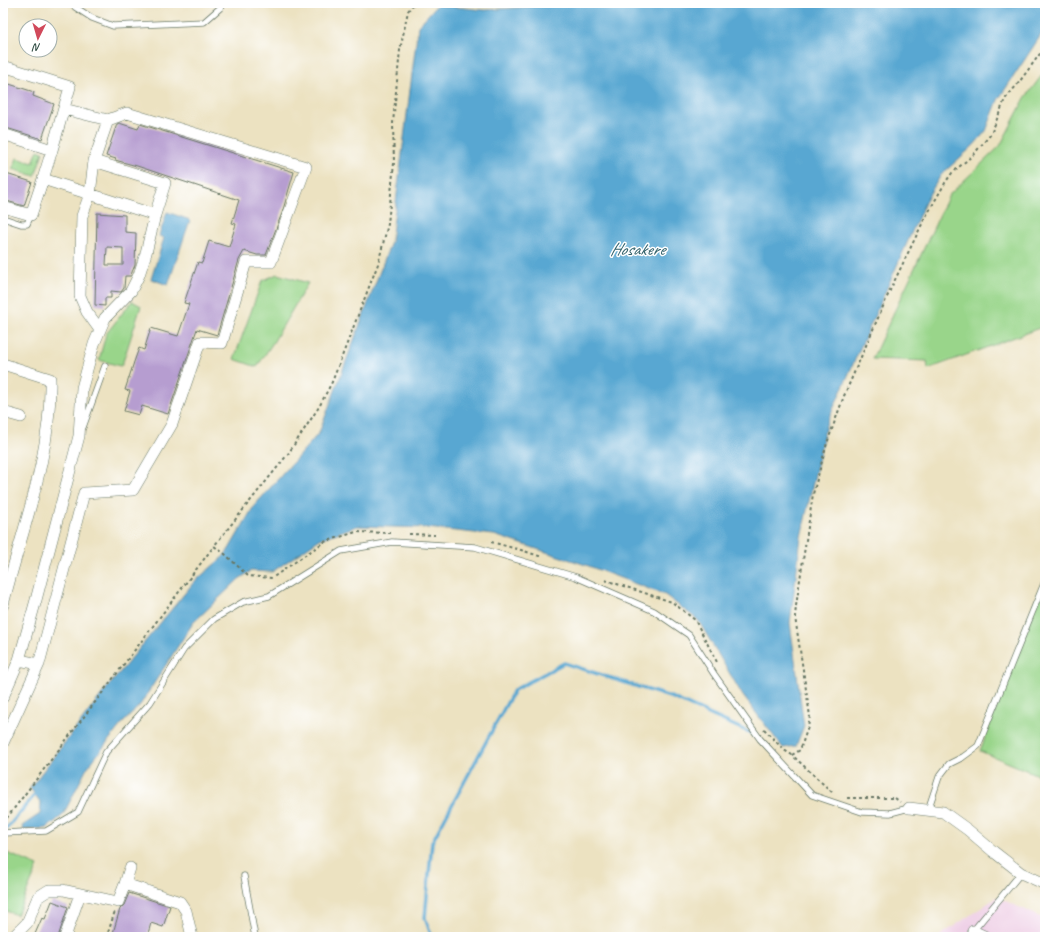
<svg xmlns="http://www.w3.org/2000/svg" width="1048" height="940" viewBox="0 0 1048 940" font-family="Caveat,sans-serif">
  <rect width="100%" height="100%" fill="#fff"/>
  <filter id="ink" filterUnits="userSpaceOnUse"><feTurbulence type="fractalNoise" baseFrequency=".025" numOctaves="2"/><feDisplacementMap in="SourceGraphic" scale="8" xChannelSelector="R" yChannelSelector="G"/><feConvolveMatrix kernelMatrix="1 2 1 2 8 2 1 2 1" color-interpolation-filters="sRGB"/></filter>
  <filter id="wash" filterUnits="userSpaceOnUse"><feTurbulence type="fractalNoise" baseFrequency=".012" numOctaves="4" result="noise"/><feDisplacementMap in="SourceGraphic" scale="16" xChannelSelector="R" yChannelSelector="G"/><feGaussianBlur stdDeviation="0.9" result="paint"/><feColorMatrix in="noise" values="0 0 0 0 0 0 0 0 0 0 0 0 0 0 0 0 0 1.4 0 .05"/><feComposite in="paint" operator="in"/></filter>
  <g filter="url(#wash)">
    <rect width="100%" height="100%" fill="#ece2c1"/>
    <path fill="#efd0e6" d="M997 897 1045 919V937H938Z"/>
    <path fill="#99d58a" stroke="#5c895f" d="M1045 71V326L928 369 927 361 872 359 949 195 1000 146 1025 98Z
      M38 150 43 152 35 176 13 169 17 158 33 163Z
      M277 274 308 283 274 341 257 367 234 359 262 281Z
      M132 301 141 306 122 365 120 366 99 360 106 334Z
      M1038 596 1045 599V778L980 751Z
      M7 853 38 866 17 915 3 910V863Z"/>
    <path fill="#59a7d2" stroke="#3c7283" d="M584 3H1045V29L998 100 986 131 973 146 941 175 927 198 826 425 801 537 790 623 804 726 796 746 783 748 743 696 698 620 665 595 586 565 494 535 427 528 357 526 320 539 272 572 251 571 239 579 193 623 140 705 120 726 87 768 63 815 47 828 23 830 22 826 40 814 41 803 30 788 102 694 194 582 224 556 229 549 254 506 319 433 391 242 418 26 437 5 485 10Z
      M167 212 190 220 168 285 151 279 164 238 159 236Z"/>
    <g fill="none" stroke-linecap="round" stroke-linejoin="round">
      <path stroke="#59a7d2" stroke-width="3.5" d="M3 833 37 792
        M432 937 425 918 432 842 514 690 564 663 673 698 753 734"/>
    </g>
    <g id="blocks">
      <path fill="#b69dd0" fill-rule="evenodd" d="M3 82 34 92 33 96 54 104 42 139 3 127Z
        M119 123 138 129 140 124 294 172 282 213 266 255H257L244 251 239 260 217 335 197 329 168 414 142 406 139 415 124 411 130 391 125 390 134 362 139 348 144 350 151 328 178 336 189 304 184 303 198 262 202 263 209 241 229 247 236 224 232 223 239 200 137 166 115 160 116 159 106 156 117 124Z
        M3 173 32 182 24 206 3 200Z
        M97 213 125 215V232L136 233 135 265 132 272 131 276H125L124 288 121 292 111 291V298H105V306L95 305ZM107 247 123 248V265H106Z
        M129 893 170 906 163 927 151 923 147 937H126L113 933 120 909 124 905Z
        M52 901 68 907 58 937H44L35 934 42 918 45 919Z"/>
    </g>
  </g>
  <g filter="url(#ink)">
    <use href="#blocks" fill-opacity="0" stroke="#677765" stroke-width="1"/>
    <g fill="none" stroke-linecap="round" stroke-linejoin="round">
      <defs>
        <path id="lane" d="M74 3 75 7 92 18 113 26 204 22 220 8 222 3
          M3 218 21 224H27L31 215
          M83 427 105 366
          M928 810 939 777 949 764 963 757 978 746 1045 581
          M3 833 46 831 78 812 106 752 150 703 184 649 214 619 243 602 269 596 341 551 392 542 475 547 576 577 654 611 689 635 714 674 760 739 812 795 862 812 890 813 909 808
          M244 876 255 937
          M968 937 1021 873"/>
        <path id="street" d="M3 66 70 87 52 150
          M64 109 108 120 94 161
          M3 134 52 150 43 179 155 215
          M3 207 31 215 43 179
          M3 364 50 379C52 457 21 531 3 605
          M3 412 21 417
          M19 660 39 664
          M3 697 19 660 36 600 79 436 82 388 94 344 105 318 131 291 139 275 146 253 155 215 165 183 94 161 90 194 82 216 80 296 87 312 100 330
          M3 743 39 664 84 493 133 490 172 424 200 342 222 343 246 262H271L306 167 127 113 108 120
          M909 808 943 812 968 830 994 852 1021 873 1045 884
          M125 884 130 868
          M973 931 986 937
          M13 937 27 923 38 897 49 890H63L118 902 125 884 180 902 186 911 192 937
          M65 937 80 894"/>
      </defs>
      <use href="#lane" stroke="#677765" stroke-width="7"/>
      <use href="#street" stroke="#677765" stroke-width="12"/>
      <path stroke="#677765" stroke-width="2" stroke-dasharray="3 3" stroke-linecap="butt" d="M391 533 356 532 324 542 272 578 248 576 225 554 214 546 288 454 319 407 332 382 378 264 388 224 394 163 393 123 400 50 408 11 414 3
        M409 534 435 535
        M491 542 521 550 542 557
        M605 580 672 602 695 620 718 664
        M764 729 784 750 792 755 834 794
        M792 755 800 750 808 727 810 716 795 617 796 606 813 494 827 443 844 396 891 288 924 220 945 183 952 173 973 155 991 134 1005 99 1017 85 1045 47
        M847 798H895L900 802
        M3 823 214 546
        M109 937 107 936 115 911"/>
      <use href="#lane" stroke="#fff" stroke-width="5.5"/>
      <use href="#street" stroke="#fff" stroke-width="11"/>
    </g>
  </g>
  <g text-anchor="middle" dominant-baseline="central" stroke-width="3" stroke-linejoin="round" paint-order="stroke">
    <g font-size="18" font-style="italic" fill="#33626b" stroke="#fff">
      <text x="637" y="249">Hosakere</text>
    </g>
  </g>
  <rect width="1048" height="940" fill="none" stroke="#fff" stroke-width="16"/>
  <g transform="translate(38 38) rotate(185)"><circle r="19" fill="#ffffff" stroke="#a5b1ae"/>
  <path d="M0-3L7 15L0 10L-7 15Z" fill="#d1495b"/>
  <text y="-6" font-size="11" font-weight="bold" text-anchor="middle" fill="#1f3d34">N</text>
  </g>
</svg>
